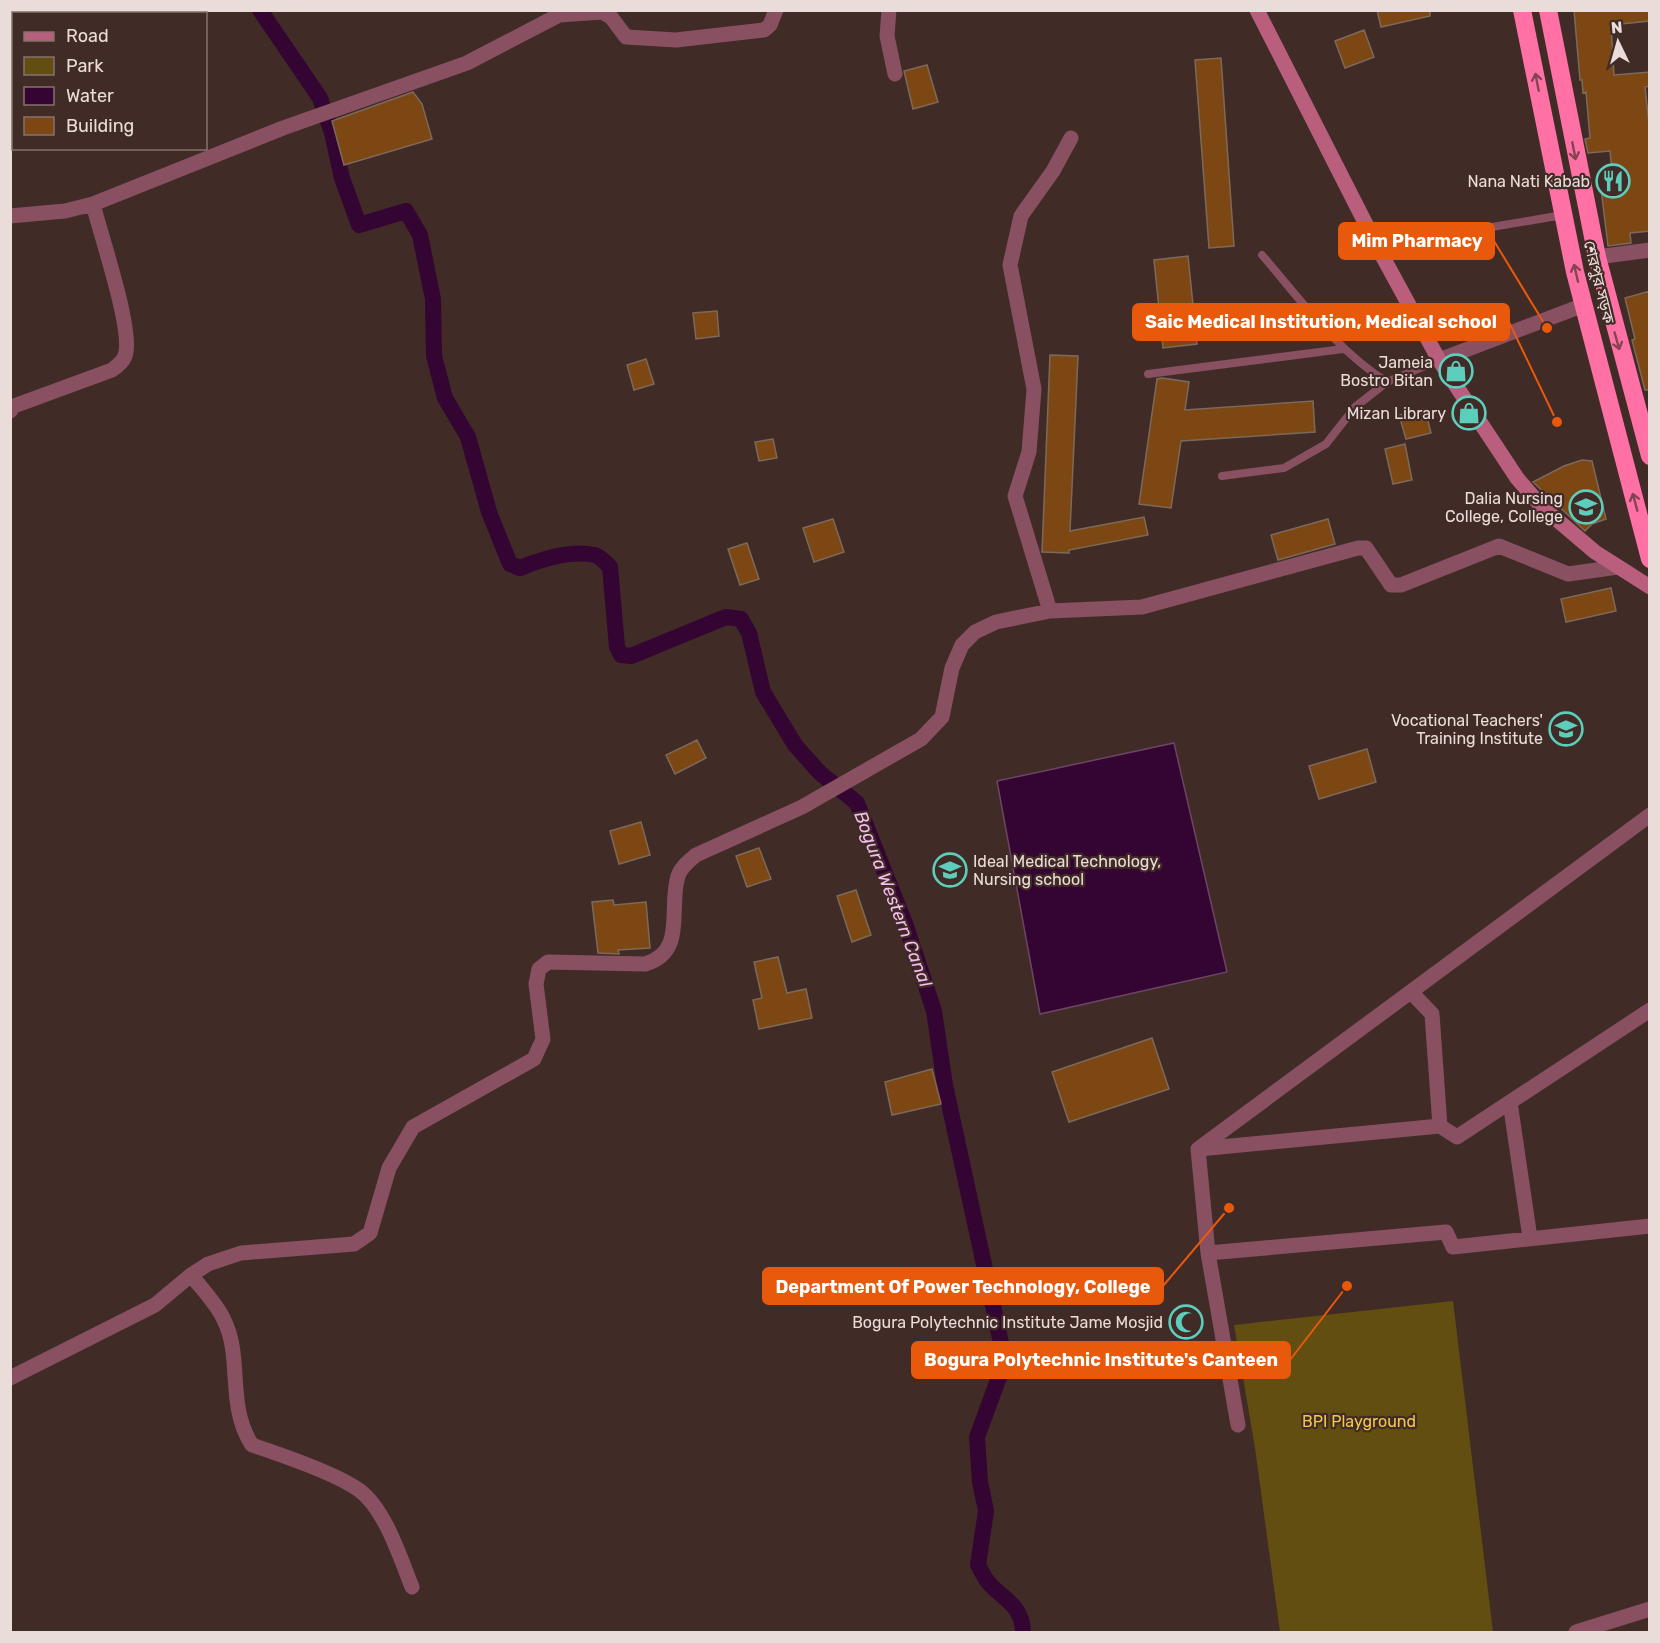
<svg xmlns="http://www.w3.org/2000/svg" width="1660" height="1643" viewBox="0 0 1660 1643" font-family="Rubik,'Noto Sans Bengali',sans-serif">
  <rect width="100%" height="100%" fill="#412b27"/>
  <path fill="#614e10" d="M1453 1301 1493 1632H1280L1255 1448 1234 1325Z"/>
  <path fill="#340532" stroke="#6b4664" stroke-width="1.5" d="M1174 743 1227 972 1040 1014 997 781Z"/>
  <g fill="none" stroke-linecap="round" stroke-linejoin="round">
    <path stroke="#340532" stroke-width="16" d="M260 10 320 98 332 133 342 178 359 225 406 211 420 235 433 299 434 356 445 398 468 437 489 512 510 564 520 568C542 559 571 550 595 555 601 557 606 563 610 567L617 647 621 655 631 656 726 617 741 619 749 633 763 692 795 745 820 773 857 803 906 926 934 1011 945 1085 1005 1361 977 1437 980 1482 986 1511 978 1565C981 1570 984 1577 988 1582 1003 1600 1022 1604 1023 1632"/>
  </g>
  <path fill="#7c4713" stroke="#7d695a" stroke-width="1.5" d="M1377 10H1430V16L1381 27Z
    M1574 10H1650V21L1611 25 1614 75 1650 72V86L1645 87 1650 133V231L1630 233 1631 243 1608 246 1600 181 1613 180 1610 151 1588 153 1585 139 1590 138 1586 92 1583 93 1582 80H1580Z
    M1364 30 1374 57 1345 68 1335 41Z
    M1221 58 1234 246 1209 248 1195 60Z
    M927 65 938 102 913 109 904 71Z
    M413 92 422 104 432 139 344 165 332 121Z
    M1188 256 1197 344 1163 348 1154 260Z
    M1650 291V390H1645L1632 340 1635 339 1625 298Z
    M717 311 719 336 696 339 693 313Z
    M1050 355 1078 356 1070 531 1144 517 1148 535 1069 550V553L1042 552Z
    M646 359 654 384 634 390 627 365Z
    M1162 378 1189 382 1185 410 1313 401 1315 432 1181 441 1171 508 1139 504 1157 379Z
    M1425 409 1431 433 1406 439 1399 415Z
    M773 439 777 458 759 461 755 442Z
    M1405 444 1412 480 1393 484 1385 449Z
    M1582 460 1592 461 1606 519 1592 524 1585 531 1533 482 1564 466Z
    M833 519 844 552 814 562 803 528Z
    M1328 519 1335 544 1278 560 1271 535Z
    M747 543 759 579 740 585 728 549Z
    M1611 588 1616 611 1566 622 1561 599Z
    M697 740 706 758 675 774 666 755Z
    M1367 749 1376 782 1319 799 1309 766Z
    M641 822 650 855 619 864 610 831Z
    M759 848 771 879 747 887 736 856Z
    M856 890 871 935 852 942 837 896Z
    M613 900 614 905 646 902 650 948 618 950 619 954 598 953 592 902Z
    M778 957 787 993 806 989 812 1018 759 1029 753 1000 762 998 754 962Z
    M1152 1038 1169 1089 1069 1122 1052 1072Z
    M932 1069 941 1104 892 1115 885 1082Z"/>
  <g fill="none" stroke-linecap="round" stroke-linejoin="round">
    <path stroke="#895062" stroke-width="8" d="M1492 227 1563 215
      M1262 255C1301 300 1336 350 1387 382
      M1148 374 1343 349
      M1222 476 1284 468 1326 444 1355 407 1387 382 1439 360"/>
    <path stroke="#895062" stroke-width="15" d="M889 10 887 36 895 74
      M10 216 65 211 93 204 283 128 467 63 559 15 602 12 611 17 626 37 676 40 764 30 770 25 776 10
      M1597 257 1650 250
      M1439 360 1584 305
      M10 411 14 406 112 370C119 365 125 360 126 352 131 324 101 236 93 204
      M1050 611 1015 496 1029 452 1034 389 1010 265 1021 216 1053 171 1071 138
      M1510 1102 1530 1238
      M1440 1126 1457 1137 1650 1010
      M1199 1149 1440 1126 1432 1014 1411 992
      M1208 1253 1446 1232 1453 1247 1650 1226
      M10 1378 155 1305 191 1275
      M1238 1425 1208 1253 1198 1149 1650 815
      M412 1587C400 1557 385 1509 359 1490 337 1474 279 1454 252 1445 226 1405 243 1358 224 1320 217 1304 202 1289 191 1275L208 1264 241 1253 354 1244 370 1233 389 1168 413 1127 534 1059 543 1039 536 984 539 969 548 962 645 964C687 952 668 908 678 876 681 867 689 861 696 855L802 807 921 739 942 717 952 668 962 645 975 632 996 622 1050 611 1142 607 1358 548H1366L1391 585H1401L1499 546 1568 574 1618 567
      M1576 1632 1650 1609"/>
    <path stroke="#b95e7d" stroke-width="15" d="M1257 10 1378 248 1439 360 1517 478 1542 507 1595 552 1650 587"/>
    <path stroke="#ff71a4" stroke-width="18" d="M1522 10 1575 272 1650 559
      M1548 10 1597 257 1650 456"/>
  </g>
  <defs><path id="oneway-shaft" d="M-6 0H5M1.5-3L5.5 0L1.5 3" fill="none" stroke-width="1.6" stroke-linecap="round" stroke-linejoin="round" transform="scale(1.5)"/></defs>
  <g stroke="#844453">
    <use href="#oneway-shaft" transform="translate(1537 82) rotate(-101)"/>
    <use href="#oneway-shaft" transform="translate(1574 151) rotate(79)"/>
    <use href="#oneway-shaft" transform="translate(1576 273) rotate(-103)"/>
    <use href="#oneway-shaft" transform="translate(1617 341) rotate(74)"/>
    <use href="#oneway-shaft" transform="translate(1635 502) rotate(-105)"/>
  </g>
  <defs>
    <symbol id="restaurant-ring" viewBox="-11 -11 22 22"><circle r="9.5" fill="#412b27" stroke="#5ccebb" stroke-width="1.5"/><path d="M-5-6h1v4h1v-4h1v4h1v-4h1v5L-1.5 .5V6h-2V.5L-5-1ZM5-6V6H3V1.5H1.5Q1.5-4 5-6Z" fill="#5ccebb"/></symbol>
    <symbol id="shop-ring" viewBox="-11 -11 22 22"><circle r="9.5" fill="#412b27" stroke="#5ccebb" stroke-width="1.5"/><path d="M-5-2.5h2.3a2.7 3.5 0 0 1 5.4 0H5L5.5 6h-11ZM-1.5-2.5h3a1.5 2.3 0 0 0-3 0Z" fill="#5ccebb"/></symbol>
    <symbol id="university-ring" viewBox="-11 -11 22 22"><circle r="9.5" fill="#412b27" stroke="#5ccebb" stroke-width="1.5"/><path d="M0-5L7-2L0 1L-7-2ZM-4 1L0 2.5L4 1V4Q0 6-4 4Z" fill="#5ccebb"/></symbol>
    <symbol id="school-ring" viewBox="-11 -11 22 22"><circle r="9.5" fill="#412b27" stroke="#5ccebb" stroke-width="1.5"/><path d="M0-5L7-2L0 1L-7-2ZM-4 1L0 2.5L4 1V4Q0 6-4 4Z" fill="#5ccebb"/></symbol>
    <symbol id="mosque-ring" viewBox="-11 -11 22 22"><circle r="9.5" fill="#412b27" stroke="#5ccebb" stroke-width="1.5"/><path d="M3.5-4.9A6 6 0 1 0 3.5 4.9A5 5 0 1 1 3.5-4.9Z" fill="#5ccebb"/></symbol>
  </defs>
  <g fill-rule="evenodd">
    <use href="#restaurant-ring" x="1594" y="162" width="38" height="38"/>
    <use href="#shop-ring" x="1437" y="352" width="38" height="38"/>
    <use href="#shop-ring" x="1450" y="394" width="38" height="38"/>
    <use href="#university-ring" x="1567" y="488" width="38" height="38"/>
    <use href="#university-ring" x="1547" y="710" width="38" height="38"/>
    <use href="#school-ring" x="931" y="851" width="38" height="38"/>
    <use href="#mosque-ring" x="1167" y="1303" width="38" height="38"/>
  </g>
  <g text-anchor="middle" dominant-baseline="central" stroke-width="4.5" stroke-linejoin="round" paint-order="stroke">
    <g font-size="16" fill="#eadcd9" stroke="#412b27" text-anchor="end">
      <text x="1590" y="181">Nana Nati Kabab</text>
      <text x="1433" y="362">Jameia<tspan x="1433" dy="18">Bostro Bitan</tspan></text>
      <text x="1446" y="413">Mizan Library</text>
      <text x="1563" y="498">Dalia Nursing<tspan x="1563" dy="18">College, College</tspan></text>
      <text x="1543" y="720">Vocational Teachers'<tspan x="1543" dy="18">Training Institute</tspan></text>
      <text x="973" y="861" text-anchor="start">Ideal Medical Technology,<tspan x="973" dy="18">Nursing school</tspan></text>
      <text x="1163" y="1322">Bogura Polytechnic Institute Jame Mosjid</text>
    </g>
    <g font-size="16" fill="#eadcd9" stroke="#412b27">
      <text transform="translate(1599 282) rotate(76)">শেরপুর সড়ক</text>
    </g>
    <g font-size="16" fill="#f2c847" stroke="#412b27">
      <text x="1359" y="1421">BPI Playground</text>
    </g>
    <g font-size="18" font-style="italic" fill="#f5beef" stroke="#412b27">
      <text transform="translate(893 899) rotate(69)">Bogura Western Canal</text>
    </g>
  </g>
  <path fill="none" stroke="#e8590c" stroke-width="2" d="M1547 328L1494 241M1557 422L1509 322M1229 1208L1163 1286M1347 1286L1290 1360"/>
  <g fill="#e8590c" stroke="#412b27" stroke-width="2">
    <circle cx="1547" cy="328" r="6"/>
    <circle cx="1557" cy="422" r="6"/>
    <circle cx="1229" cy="1208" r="6"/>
    <circle cx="1347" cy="1286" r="6"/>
  </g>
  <g fill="#e8590c" stroke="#e8590c" stroke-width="2">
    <rect x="1339" y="223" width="155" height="36" rx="6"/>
    <rect x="1133" y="304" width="376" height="36" rx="6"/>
    <rect x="763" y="1268" width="400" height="36" rx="6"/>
    <rect x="912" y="1342" width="378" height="36" rx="6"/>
  </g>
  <g font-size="18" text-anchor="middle" font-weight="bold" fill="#fff">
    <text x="1417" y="247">Mim Pharmacy</text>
    <text x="1321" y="328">Saic Medical Institution, Medical school</text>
    <text x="963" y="1293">Department Of Power Technology, College</text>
    <text x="1101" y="1366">Bogura Polytechnic Institute's Canteen</text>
  </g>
  <rect width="1660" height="1643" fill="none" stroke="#eadcd9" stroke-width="24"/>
  <rect x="12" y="12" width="195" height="138" fill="#412b27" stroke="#85726e" stroke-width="1.5"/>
  <rect x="24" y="32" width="30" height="9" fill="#b95e7d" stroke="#85726e" stroke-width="1.5"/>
  <text x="66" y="42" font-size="18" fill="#eadcd9">Road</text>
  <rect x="24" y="57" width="30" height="18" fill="#614e10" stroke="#85726e" stroke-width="1.5"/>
  <text x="66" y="72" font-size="18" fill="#eadcd9">Park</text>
  <rect x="24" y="87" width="30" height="18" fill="#340532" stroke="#85726e" stroke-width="1.5"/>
  <text x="66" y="102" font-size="18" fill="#eadcd9">Water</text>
  <rect x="24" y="117" width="30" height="18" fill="#7c4713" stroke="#85726e" stroke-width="1.5"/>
  <text x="66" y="132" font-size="18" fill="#eadcd9">Building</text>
  <g transform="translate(1618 42) rotate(355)" stroke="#412b27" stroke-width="4.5" paint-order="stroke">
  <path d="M0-4.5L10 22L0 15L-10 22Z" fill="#eadcd9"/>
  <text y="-9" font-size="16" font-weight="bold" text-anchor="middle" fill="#eadcd9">N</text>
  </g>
</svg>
